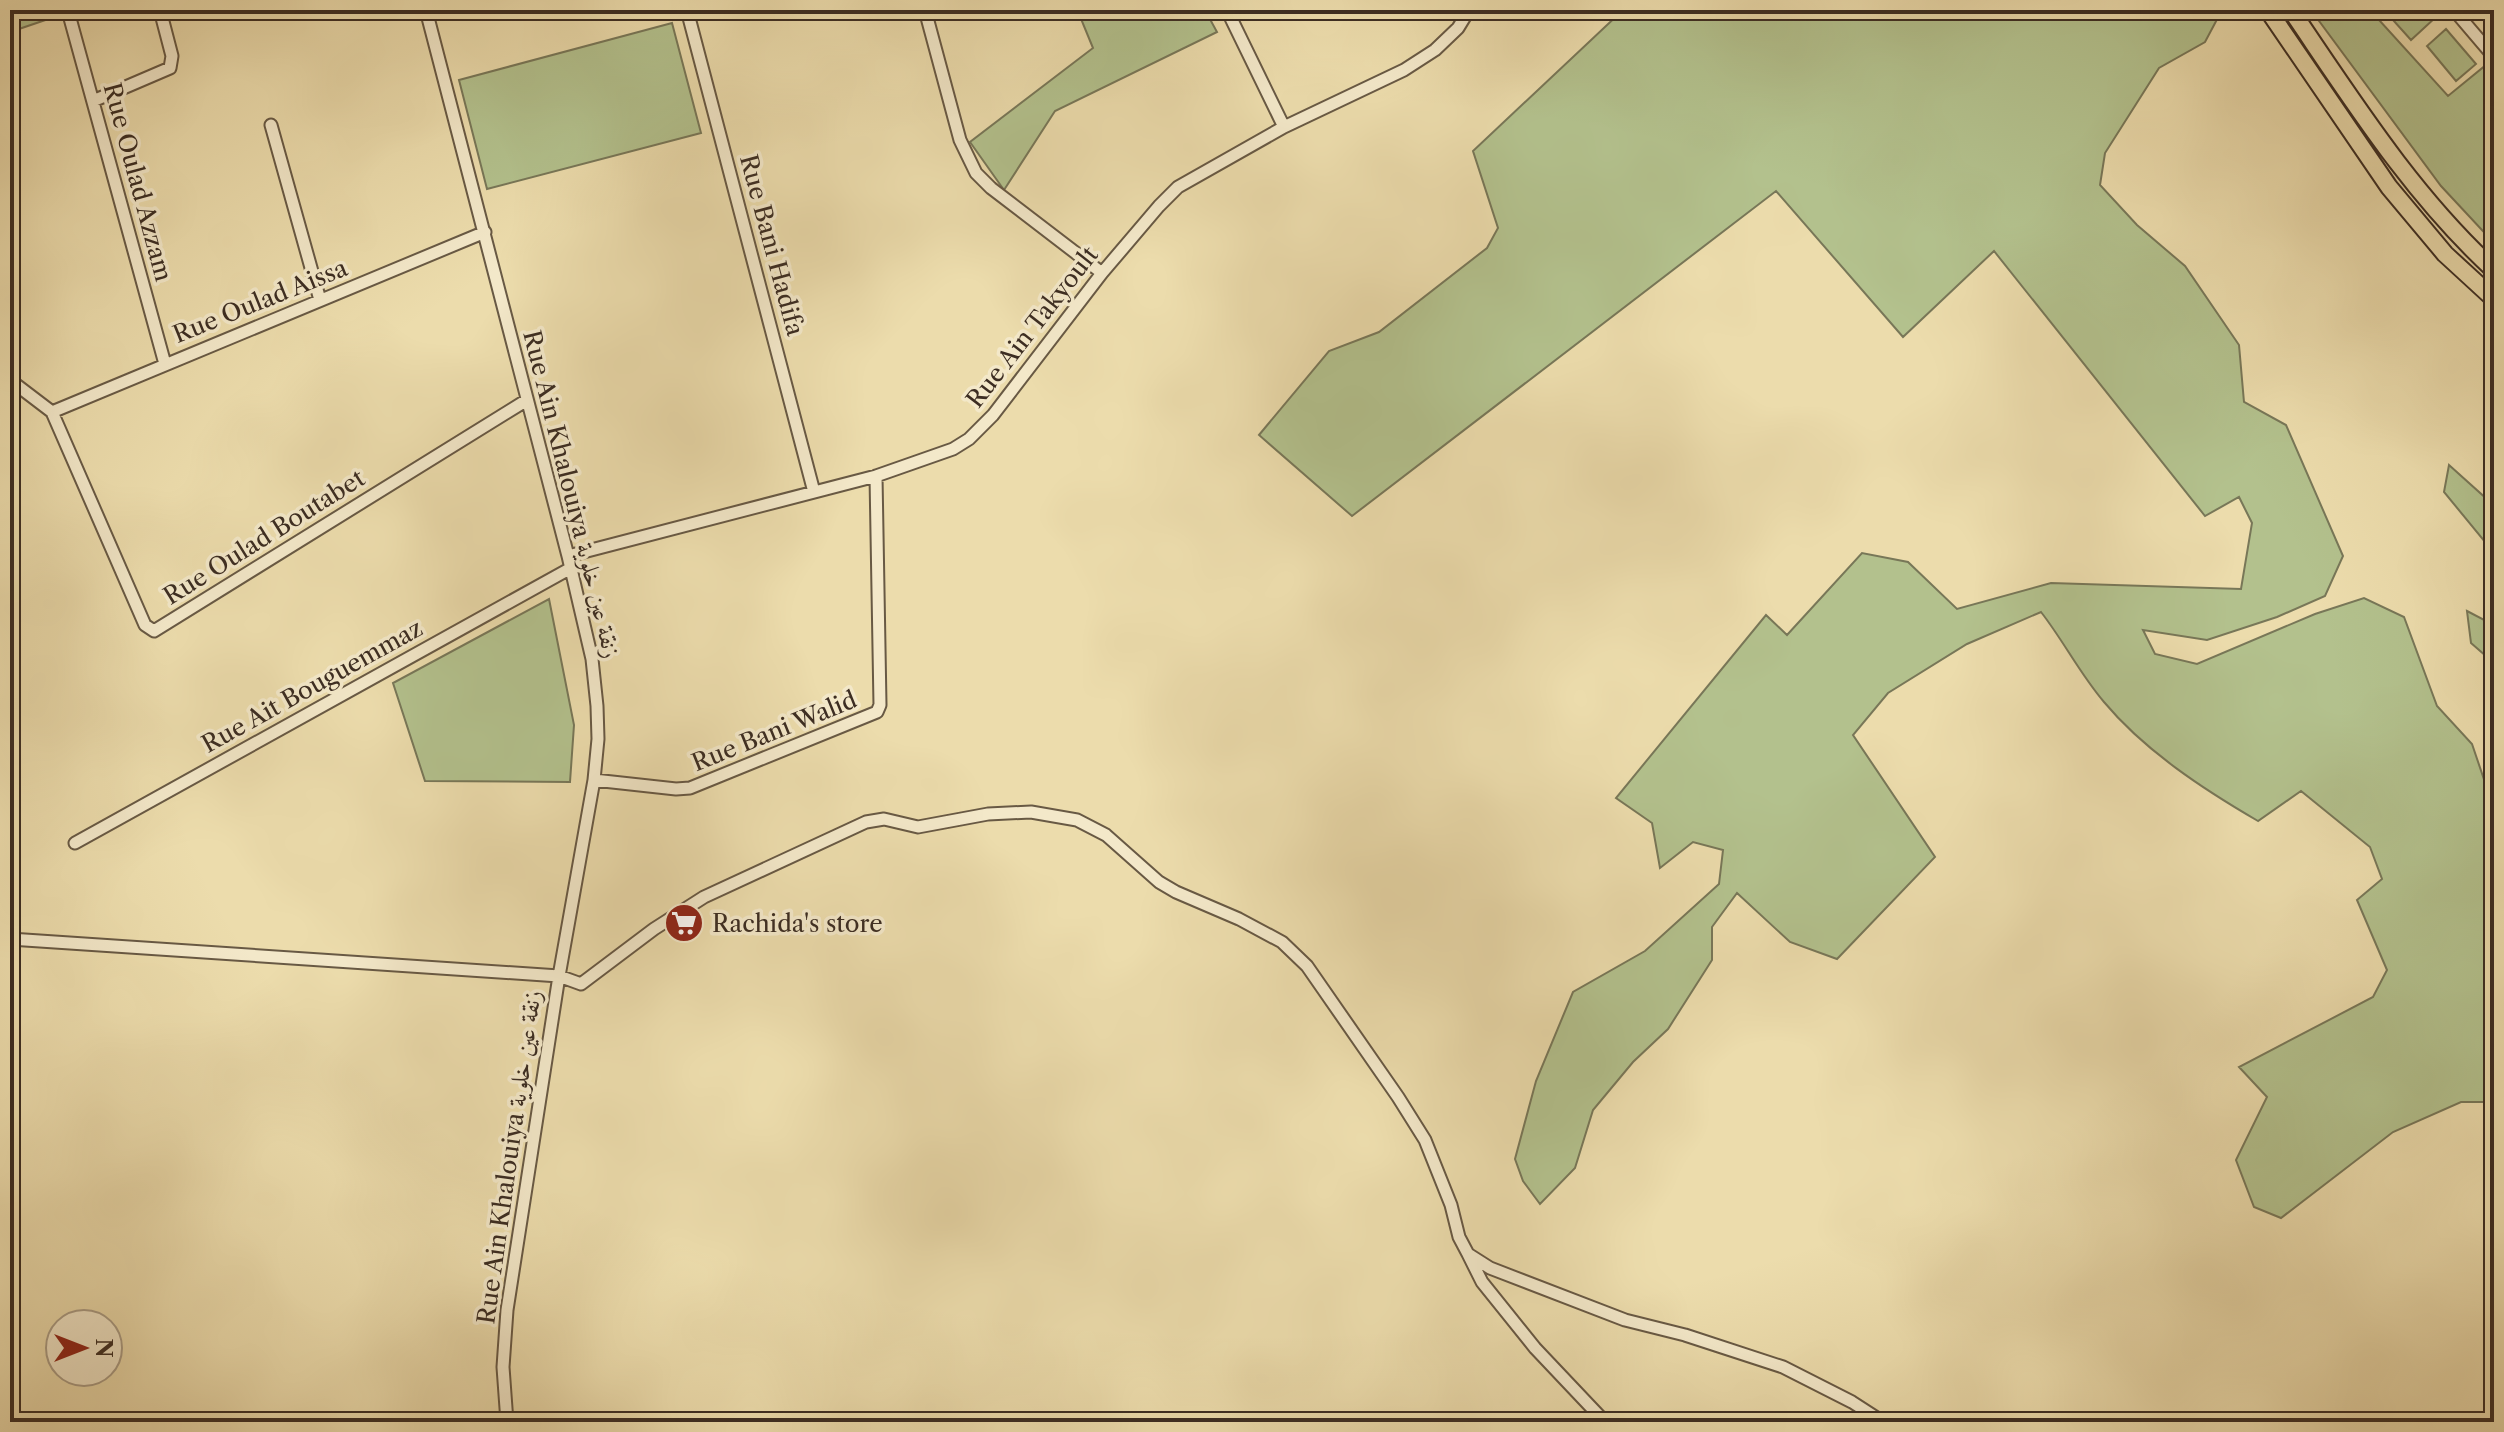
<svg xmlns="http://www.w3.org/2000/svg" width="2504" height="1432" viewBox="0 0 2504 1432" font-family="'Libre Caslon Text',Amiri,serif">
  <rect width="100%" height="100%" fill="#ecdcac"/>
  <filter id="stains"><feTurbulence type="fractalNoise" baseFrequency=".0025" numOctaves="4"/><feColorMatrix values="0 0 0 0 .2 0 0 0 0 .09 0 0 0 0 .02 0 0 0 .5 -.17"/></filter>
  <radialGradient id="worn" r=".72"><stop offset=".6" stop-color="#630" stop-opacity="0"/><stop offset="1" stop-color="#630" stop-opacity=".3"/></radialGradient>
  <path fill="#b3c18d" stroke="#787758" stroke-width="2" d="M10 10H72V11L10 32Z
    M1088 10H1205L1217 32 1055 111 1004 190 970 142 1093 48 1079 14Z
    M1623 10H2222L2205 42 2159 68 2105 153 2100 185 2137 225 2185 266 2239 345 2244 402 2286 425 2343 556 2325 596 2277 617 2207 640 2143 630 2155 654 2197 664 2315 614 2364 598 2404 617 2437 706 2472 744 2494 809V1102H2461L2393 1132 2281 1218 2254 1207 2236 1160 2267 1097 2239 1067 2373 997 2387 970 2357 900 2382 879 2370 847 2301 791 2258 821C2203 789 2145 751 2104 702 2080 674 2063 640 2041 612L1967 644 1888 693 1853 735 1935 857 1837 959 1790 942 1737 893 1712 927V960L1668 1029 1633 1062 1593 1110 1575 1168 1540 1204 1523 1181 1515 1159 1536 1081 1573 992 1645 951 1719 884 1723 850 1693 842 1660 868 1652 823 1616 798 1766 615 1787 635 1862 553 1908 562 1957 609 2051 583 2241 589 2252 523 2239 497 2205 516 1994 251 1903 337 1776 191 1352 516 1259 435 1329 351 1379 332 1487 248 1498 228 1473 151Z
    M2311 10H2370L2448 96 2486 65 2494 74V178L2488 210 2494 216V243L2441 186Z
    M2384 10H2429L2436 17 2411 40Z
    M672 23 701 133 487 189 459 80Z
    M2446 29 2476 64 2456 81 2427 46Z
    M2449 465 2488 500 2494 502V558L2486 543 2444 492Z
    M549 599 574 725 570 782 425 781 393 683Z
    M2467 611 2494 625V663L2471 643Z"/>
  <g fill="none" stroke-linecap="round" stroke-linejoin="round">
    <defs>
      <path id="minor" d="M426 10 568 556 592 659 597 706 598 739 594 780 559 976 507 1310 503 1367 507 1422
        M687 10 814 492
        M925 10 960 140 976 173 991 188 1102 273
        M1227 10 1284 127
        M2454 10 2494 57
        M68 11 165 364
        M93 101 170 68 172 56 160 10
        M271 125 320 300
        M10 380 52 412 145 625 154 631 527 400
        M52 412 485 232
        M568 556 876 476 953 449 969 439 993 415 1102 273 1159 206 1178 187 1284 127 1404 70 1435 50 1458 28 1469 10
        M594 780 676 789 690 788 877 712 880 705 876 476
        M75 843 571 568
        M10 939 559 976 581 984 654 929 704 897 866 822 884 819 918 827 988 814 1031 812 1077 820 1106 835 1159 882 1176 892 1239 919 1282 942 1307 966 1398 1097 1425 1140 1451 1205 1459 1237 1468 1254 1490 1268 1625 1320 1685 1335 1783 1367 1852 1402 1883 1422
        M1468 1254 1482 1282 1535 1348 1605 1422"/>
      <path id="highway" d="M2268 10 2389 187 2445 254 2494 299
        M2291 10C2353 101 2412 195 2494 270"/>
    </defs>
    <use href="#minor" stroke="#685944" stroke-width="15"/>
    <use href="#highway" stroke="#3c2d22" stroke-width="20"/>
    <use href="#minor" stroke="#f3e8c9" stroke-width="11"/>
    <use href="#highway" stroke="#ecdcac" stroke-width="16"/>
  </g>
  <defs>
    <symbol id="supermarket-disc" viewBox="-11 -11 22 22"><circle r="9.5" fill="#8f2418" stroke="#f3e8c9"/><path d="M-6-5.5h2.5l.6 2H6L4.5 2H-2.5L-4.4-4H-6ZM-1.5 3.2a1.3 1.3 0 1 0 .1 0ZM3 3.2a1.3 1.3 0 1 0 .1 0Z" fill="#fff"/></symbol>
  </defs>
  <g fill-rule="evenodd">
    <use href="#supermarket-disc" x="662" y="901" width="44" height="44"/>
  </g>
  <g text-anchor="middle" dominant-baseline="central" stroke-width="7" stroke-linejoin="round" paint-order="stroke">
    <g font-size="24" fill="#3c2d22" stroke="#f3e8c9">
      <text transform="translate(138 182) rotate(75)">Rue Oulad Azzam</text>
      <text transform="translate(772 245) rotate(75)">Rue Bani Hadifa</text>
      <text transform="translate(260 301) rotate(-22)">Rue Oulad Aissa</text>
      <text transform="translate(1032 327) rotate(-52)">Rue Ain Takyoult</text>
      <text transform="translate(572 494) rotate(76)">Rue Ain Khalouiya زنقة عين خلوية</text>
      <text transform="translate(264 537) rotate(-32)">Rue Oulad Boutabet</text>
      <text transform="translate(312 686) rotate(-29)">Rue Ait Bouguemmaz</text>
      <text transform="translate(774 731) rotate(-22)">Rue Bani Walid</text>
      <text transform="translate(509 1157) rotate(-82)">Rue Ain Khalouiya زنقة عين خلوية</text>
    </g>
    <g font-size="24" fill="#3c2d22" stroke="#f3e8c9" text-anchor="start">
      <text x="712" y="923">Rachida's store</text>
    </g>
  </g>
  <rect width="2504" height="1432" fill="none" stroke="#ecdcac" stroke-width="40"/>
  <rect x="12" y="12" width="2480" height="1408" fill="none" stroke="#3c2d22" stroke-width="4"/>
  <rect x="20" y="20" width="2464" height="1392" fill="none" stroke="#3c2d22" stroke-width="2"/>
  <g transform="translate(84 1348) rotate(90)"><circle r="38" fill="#f3e8c9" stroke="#aa9d86" stroke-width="2"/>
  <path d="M0-6L14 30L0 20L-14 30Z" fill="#8f2418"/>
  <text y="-12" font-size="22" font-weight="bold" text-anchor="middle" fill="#3c2d22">N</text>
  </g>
  <rect width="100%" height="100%" filter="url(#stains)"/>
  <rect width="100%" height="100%" fill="url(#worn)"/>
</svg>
